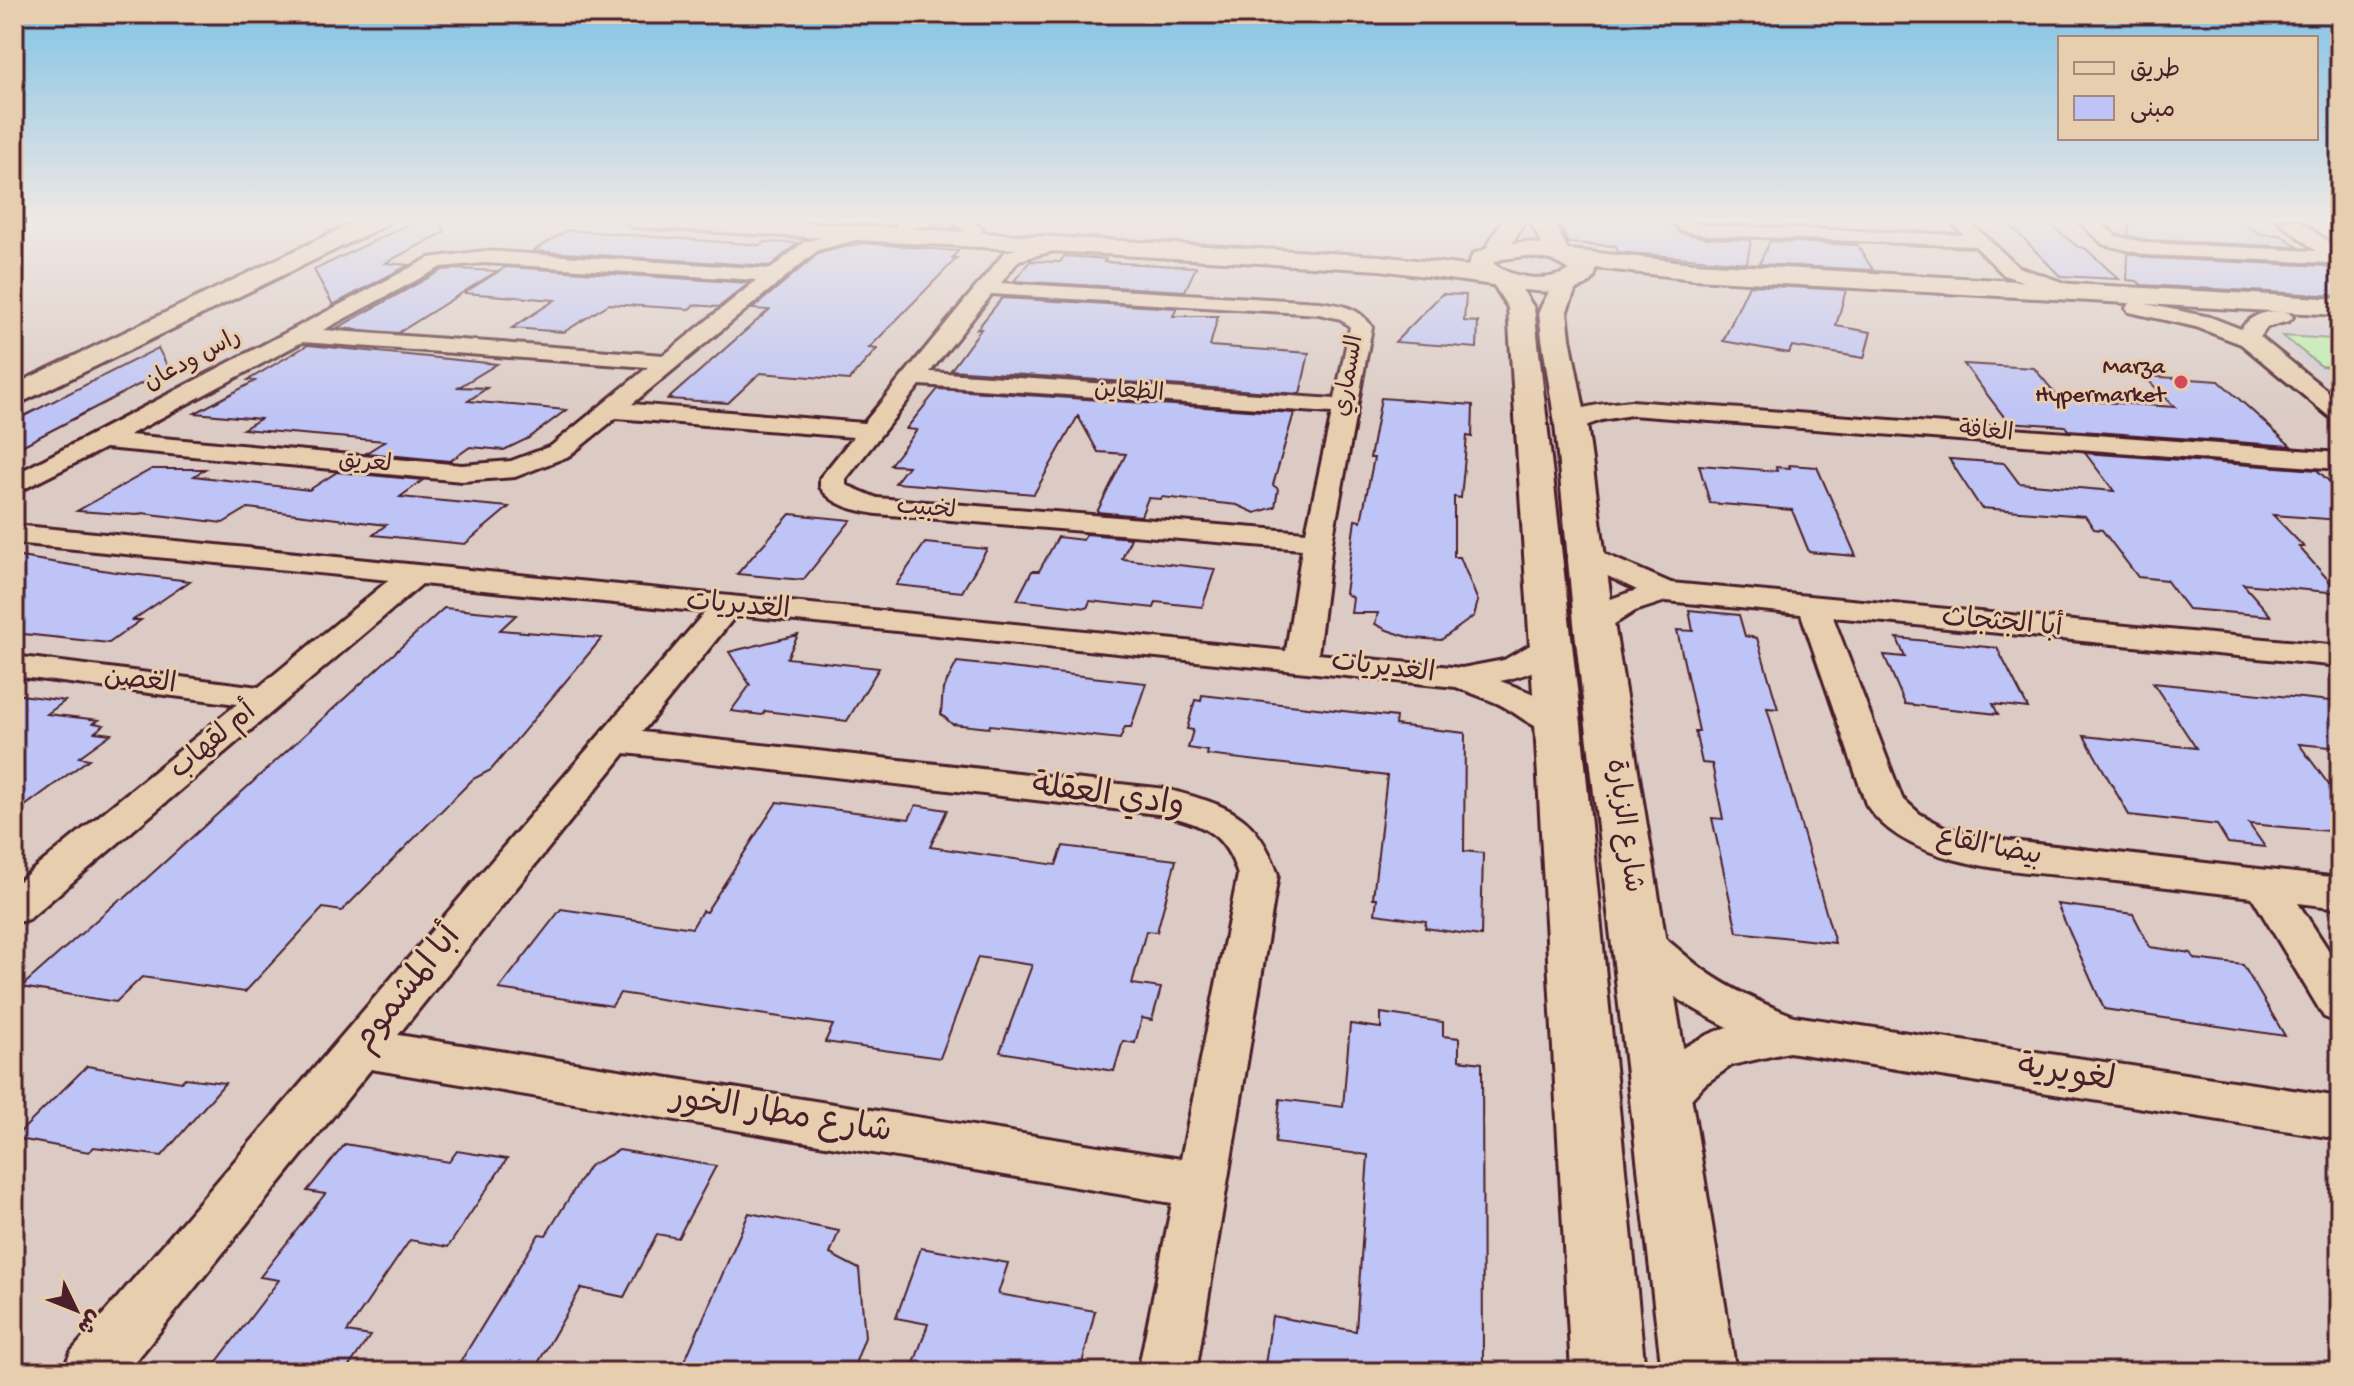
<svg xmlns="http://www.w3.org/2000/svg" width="2354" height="1386" viewBox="0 0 2354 1386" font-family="'Gochi Hand','Playpen Sans Arabic',sans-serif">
  <rect width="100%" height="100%" fill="#dbcbc4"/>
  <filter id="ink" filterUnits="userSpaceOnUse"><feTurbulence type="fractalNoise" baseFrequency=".0125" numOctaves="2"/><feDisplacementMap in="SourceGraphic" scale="16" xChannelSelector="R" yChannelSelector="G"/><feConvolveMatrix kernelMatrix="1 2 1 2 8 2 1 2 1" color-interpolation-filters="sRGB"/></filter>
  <g filter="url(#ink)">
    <path fill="#d2c9d3" d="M2297 326 2340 329V391L2270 335Z"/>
    <path fill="#bcedac" stroke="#83866c" stroke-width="2" d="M2283 336 2333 339 2340 344V368L2321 366Z"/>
    <path fill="#bec4f6" stroke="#4a1f2b" stroke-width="2" d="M417 220H440L445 232 385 263 409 265 333 305 314 270Z
      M1557 220H1668L1679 233 1707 238 1751 240 1747 263 1618 252 1616 246 1568 243Z
      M2129 220H2239L2260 234 2281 235 2298 247 2147 240 2128 236Z
      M2009 224 2051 225 2078 247 2085 248 2119 279 2060 276Z
      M568 230 760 245 765 242 798 243 770 266 533 251Z
      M1770 241 1857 245 1873 270 1759 264Z
      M863 243 958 251 952 258H957L869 348 877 349 849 380 760 373 728 403 668 399 769 310 752 309 819 253Z
      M2128 253 2147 258 2325 266 2340 277V296L2142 285 2137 281 2127 280Z
      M1064 256 1106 259 1104 262 1196 267 1185 291 1014 281 1030 261 1060 262Z
      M506 267 749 283 719 307 694 305 689 309 609 304 564 332 512 328 555 300 464 293Z
      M457 269 497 271 398 333 337 328 442 270Z
      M1749 285 1846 290 1836 326 1871 332 1864 358 1792 346 1789 353 1723 341Z
      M1442 294 1466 295 1464 321 1478 322 1477 348 1395 342Z
      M1002 298 1177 308 1173 316H1218L1210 346 1309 353 1300 394 951 370 981 329H977Z
      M308 345 497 364 459 387 487 388 468 401 566 410 529 438 504 450 470 447 450 461 366 453 385 441 243 429 260 419 195 413 255 381 248 380Z
      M158 348 169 369 14 450V421Z
      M1964 364 2034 368 2060 399 2175 407 2144 376 2219 381 2291 446 2068 430 2065 426 2008 422Z
      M938 389 1294 413 1273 485 1278 489 1275 507 1255 513 1237 505 1162 497 1161 499 1148 498 1141 516 1097 512 1126 454 1098 452 1078 416 1034 494 895 483 908 466 890 465 917 430 906 429Z
      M1381 398 1473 405 1472 437 1467 436 1461 498 1454 497V557H1460L1478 601 1474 616 1441 640 1411 638 1387 630 1375 624 1378 613H1351L1353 598 1345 593 1355 520 1361 521 1374 458H1370Z
      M2085 453 2317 470 2331 483 2340 484V520L2273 515 2304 547H2299L2340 593 2243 584 2271 616 2188 609 2166 580 2138 577 2102 530 2094 529 2085 516 1981 508 1949 459 2004 463 2019 483 2114 491Z
      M1699 465 1777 471 1776 467 1790 468 1789 465 1817 467 1856 556 1809 552 1792 510 1710 503Z
      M152 469H205L194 476 309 490 337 472 423 480 400 497 509 507 465 544 373 535 386 525 248 508 223 523 142 513 137 515 77 511Z
      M790 514 851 520 803 580 737 574Z
      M1086 534 1131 538 1122 559 1215 569 1202 607 1156 602 1154 608 1090 601 1087 608 1017 600 1032 571H1039L1058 537 1083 540Z
      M925 543 987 549 962 592 896 585Z
      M14 556 115 572 190 581 133 620H141L109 643 14 633Z
      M444 608 516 615 500 630 602 638 491 770 473 779 342 911 323 908 245 992 142 977 116 1002 21 987 120 899H124Z
      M1689 610 1739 615 1745 636 1757 638 1778 709 1767 708 1835 943 1737 932 1712 818 1723 819 1712 764 1702 763 1695 731H1699L1677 630 1693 631Z
      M798 635 787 658 879 668 847 721 765 711 762 715 731 711 750 685 729 652Z
      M1897 638 1997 648 2028 708 1993 704 1998 714 1905 704 1884 655 1905 657Z
      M957 662 1019 669 1146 683 1131 727H1125L1120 739 990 725 989 728 952 724 941 714 943 689Z
      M2153 683 2340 702V748L2299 744 2340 800V832L2249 824 2265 847 2228 843 2217 825 2129 815 2084 736 2196 748Z
      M14 694 65 701 47 714 99 720 94 723 104 725 95 732 111 734 79 757 89 759 14 814Z
      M1202 695 1396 717 1395 725 1465 733 1464 851 1483 853 1481 936 1425 928 1426 921 1375 914 1377 898H1373L1387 776 1207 755 1208 751 1188 748 1193 730 1187 729 1195 700 1201 701Z
      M777 802 909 819 916 805 947 810 930 847 1056 865 1063 846 1176 860 1157 932 1146 931 1132 984 1161 988 1152 1020 1142 1018 1135 1043 1123 1041 1114 1071 1000 1052 1032 965 978 957 940 1058 825 1042 833 1025 620 993 612 1006 499 989 561 909 692 928 702 911 706 912Z
      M2057 904 2133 914 2150 947 2191 953 2195 959 2243 965 2285 1036 2104 1009Z
      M1381 1013 1443 1022V1036L1459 1038V1060L1482 1063 1483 1372H1264L1272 1316 1356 1331 1368 1155 1275 1143 1280 1099 1343 1107 1350 1024 1381 1028Z
      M87 1066 181 1082 185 1078 225 1083 162 1156 94 1147 89 1152 14 1138Z
      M345 1144 449 1162 457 1151 507 1159 448 1247 410 1240 347 1332 370 1336 345 1372H209L279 1280 260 1277 325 1194 307 1191Z
      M619 1150 716 1166 678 1238 657 1234 624 1297 581 1288 533 1372H454L539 1234 546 1235 589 1166Z
      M749 1213 839 1231 830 1254 859 1269 865 1337 852 1372H680Z
      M921 1248 1008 1263 998 1294 1095 1311 1080 1372H911L928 1324 896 1318Z"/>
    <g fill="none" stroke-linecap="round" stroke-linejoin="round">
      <defs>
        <path id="minor" d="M905 220H942L933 225 898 230 895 226 898 222Z
          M950 220H972L983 230 980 234H968Z
          M1671 220 1707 225 1963 235 1955 226 1964 221 1970 222 2018 267 2082 289 2085 293 2075 299 2004 275 1975 246 1707 235 1680 230Z
          M2077 220H2097L2116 236 2147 243 2316 251 2277 220H2298L2338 249 2340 254 2336 261 2329 263 2147 255 2103 244Z
          M861 228 867 229 870 233 867 237 818 250 632 404 864 423 1005 252 1054 239 1061 241 1063 245 1061 249 1019 260 1001 283 1319 302C1341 305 1359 307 1372 327L1332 542 1318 654 1462 668 1504 660 1539 640 1550 637 1561 640 1566 647C1553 667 1523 676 1500 681 1524 690 1561 702 1576 724L1570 732C1543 739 1523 716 1499 704 1486 698 1471 693 1456 687L736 615 642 732 1166 789C1225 805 1257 812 1278 875L1196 1372H1138L1172 1203 371 1069 127 1372H62L71 1352 705 612 422 584 29 919 14 923V885L237 704 14 676V656L259 687 389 580 14 543V525L1286 651 1302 549 877 514C855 510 833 506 820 487V478L853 437 616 418 569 456 515 477 462 481 105 448 14 494V475L429 258 484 251 771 269 804 242ZM484 263 757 280 664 355 323 330 441 267ZM992 294 1319 314 1341 319 1350 327 1335 399 930 372ZM302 342 648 367 551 446 511 461 462 465 129 435ZM920 385 1332 413 1306 532 877 498 846 485V479ZM625 753 1166 815C1205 826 1225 833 1238 875L1181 1159 398 1035Z
          M2136 302 2210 317 2241 329C2251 314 2272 308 2289 313L2293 317 2289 321 2267 327 2260 337 2340 401V420L2331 418 2241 344 2196 327 2129 312 2126 308 2129 304Z
          M1631 401 2340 453V469L1631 415 1602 420 1571 431 1562 429 1559 424C1572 404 1609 404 1631 401Z
          M1586 546 1671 583 2340 646V666L1833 617 1902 798 1920 814 1944 827 1984 838 2340 878V908L2298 903 2340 968V1023L2324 1017 2252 897C2201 891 2150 885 2099 879 2029 871 1908 871 1866 804L1801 614 1666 601 1635 611 1605 630 1594 632 1583 630 1578 623C1591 605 1617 596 1637 590L1576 561 1571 555 1576 549Z
          M1639 924C1664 932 1683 956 1705 971 1732 990 1763 1004 1794 1016L2340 1097V1139L1789 1052 1732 1065 1705 1084 1678 1113 1661 1119 1644 1113 1637 1099C1655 1062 1690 1040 1728 1027 1689 1007 1640 980 1618 940L1624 929Z"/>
        <path id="tertiary" d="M1502 220H1525L1505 257H1487L1484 252Z
          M1530 220H1553L1570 254 1567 259H1549Z
          M1503 271 1512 274 1534 308 1581 724 1645 1372H1571L1535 724 1508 308 1490 279 1494 274Z
          M1565 275 1574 278 1578 283 1567 311 1570 338 1587 424 1614 623 1736 1372H1662L1574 623 1555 424 1542 338 1539 311 1556 278Z"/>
        <path id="secondary" d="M359 220H389L386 225 14 406V385Z
          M622 220H761L1380 256 1468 266 1473 254 1496 245 1526 242 1569 250 1694 263 2340 299V315L1694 279 1596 268C1596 309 1500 285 1478 283 1446 279 1413 274 1380 270L633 227ZM1526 256 1551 260 1570 270C1548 283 1512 279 1493 263L1502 259Z"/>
      </defs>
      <use href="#minor" stroke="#4a1f2b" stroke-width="6"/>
      <use href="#tertiary" stroke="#4a1f2b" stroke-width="6"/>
      <use href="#secondary" stroke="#4a1f2b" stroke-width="6"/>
      <use href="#minor" fill="#e7ceaf" fill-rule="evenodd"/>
      <use href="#tertiary" fill="#e7ceaf" fill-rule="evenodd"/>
      <use href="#secondary" fill="#e7ceaf" fill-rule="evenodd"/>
    </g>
  </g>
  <linearGradient id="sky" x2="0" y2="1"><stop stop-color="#81c3e6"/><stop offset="0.53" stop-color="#efe8e4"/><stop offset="1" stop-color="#efe8e4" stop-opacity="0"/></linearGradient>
  <rect width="2354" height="414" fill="url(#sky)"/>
  <circle fill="#d1495b" stroke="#e7ceaf" stroke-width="3" cx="2181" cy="382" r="8"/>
  <g text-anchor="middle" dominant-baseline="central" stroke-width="6" stroke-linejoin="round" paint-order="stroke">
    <g font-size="24" fill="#4a1f2b" stroke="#e7ceaf">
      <text transform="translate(193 361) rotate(-28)">راس ودعان</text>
      <text transform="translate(1350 376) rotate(-80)">السماري</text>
      <text transform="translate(1129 393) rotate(4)">الظعاين</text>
      <text transform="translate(1986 433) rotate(5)">الغافة</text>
      <text transform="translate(365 464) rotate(5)">لعريق</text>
      <text transform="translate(926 510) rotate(5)">لخبيب</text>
    </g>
    <g font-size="24" fill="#4a1f2b" stroke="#e7ceaf" text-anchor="end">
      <text x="2165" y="368">Marza<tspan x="2165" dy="28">Hypermarket</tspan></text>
    </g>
    <g font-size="28" fill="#4a1f2b" stroke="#e7ceaf">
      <text transform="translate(738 607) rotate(5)">الغديريات</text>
      <text transform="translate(2002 624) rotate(5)">أبا الجثجاث</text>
      <text transform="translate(1383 669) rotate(7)">الغديريات</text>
      <text transform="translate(140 682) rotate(7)">الغصن</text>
      <text transform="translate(214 742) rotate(-40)">أم لقهاب</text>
      <text transform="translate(1623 826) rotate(82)">شارع الزبارة</text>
      <text transform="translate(1989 848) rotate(11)">بيضا القاع</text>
    </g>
    <g font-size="34" fill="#4a1f2b" stroke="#e7ceaf">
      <text transform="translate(1108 798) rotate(8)">وادي العقلة</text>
      <text transform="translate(409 990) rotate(-51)">أبا المشموم</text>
      <text transform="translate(2066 1076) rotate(9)">لغويرية</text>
      <text transform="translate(781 1117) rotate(9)">شارع مطار الخور</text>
    </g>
  </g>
  <rect width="2354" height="1386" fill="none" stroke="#e7ceaf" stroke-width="48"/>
  <rect x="24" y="24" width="2306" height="1338" fill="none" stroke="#4a1f2b" stroke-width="3" filter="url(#ink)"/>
  <rect x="2058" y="36" width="260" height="104" fill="#e7ceaf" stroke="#a8887a" stroke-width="2"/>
  <rect x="2074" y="62" width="40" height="12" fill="#e7ceaf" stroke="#a8887a" stroke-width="2"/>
  <text x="2130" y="76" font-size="24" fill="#4a1f2b">طريق</text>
  <rect x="2074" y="96" width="40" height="24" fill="#bec4f6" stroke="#a8887a" stroke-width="2"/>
  <text x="2130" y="116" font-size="24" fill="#4a1f2b">مبنى</text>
  <g transform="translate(76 1310) rotate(133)" stroke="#e7ceaf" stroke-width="6" paint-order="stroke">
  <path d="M0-6L14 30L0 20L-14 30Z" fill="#4a1f2b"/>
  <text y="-12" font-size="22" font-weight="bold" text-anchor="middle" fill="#4a1f2b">ش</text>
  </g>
</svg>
